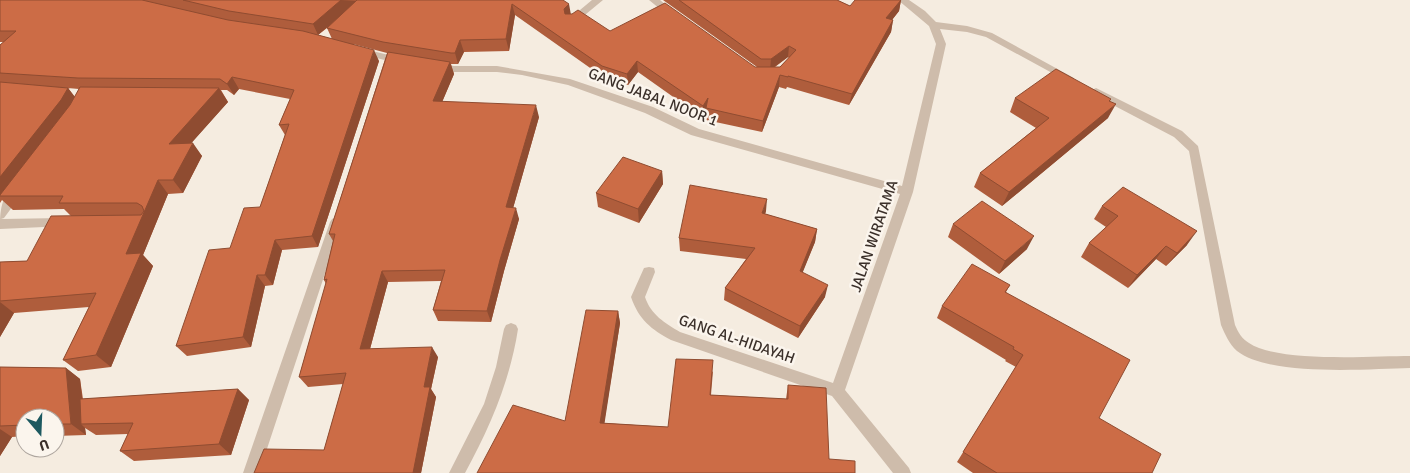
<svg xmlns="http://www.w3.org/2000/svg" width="1410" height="473" viewBox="0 0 1410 473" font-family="Signika,sans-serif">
  <rect width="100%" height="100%" fill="#f5ece0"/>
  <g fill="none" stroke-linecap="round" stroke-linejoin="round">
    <path fill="#cebcab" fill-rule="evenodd" d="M592 0H603L574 24H568V20Z
      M649 0H660L679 16 677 18H671Z
      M898 0H909L925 11 936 22 967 26 992 33 1074 78 1069 81 1065 80 986 37 967 32 940 29 946 44 913 192 845 390 909 468 911 473H893L832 396 671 340C651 329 639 320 631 297L644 268 649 267 654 268 655 272 645 297C651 315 665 323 680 332L833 383 900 194 691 135 645 113 568 85 522 75 497 72H454L432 68 431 66 436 63 454 66H497L570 79 653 107 699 129 902 186 936 44 929 26Z
      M360 48 405 59 406 61 401 64 356 53V49Z
      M1096 88 1182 131 1198 146 1235 325C1238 332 1242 339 1249 343 1278 363 1373 356 1410 356V368C1368 369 1270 377 1237 351 1229 344 1225 334 1221 325L1189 151 1174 137 1092 94 1091 92 1092 90Z
      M18 187 24 191 4 218 1 219 62 218 66 220 68 223 66 226 0 229C0 214 0 192 18 187Z
      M336 217 340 219 342 222 259 473H243L330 222 332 219Z
      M511 323 516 325 518 329C510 381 490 427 465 473H449L484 404 496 367 504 329 506 325Z"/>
  </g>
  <path fill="#af5d3c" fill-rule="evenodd" d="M0 0H563L570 14 610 31 755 67H757L663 0H837L850 6 901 0 899 11 892 20H893L891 32 849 105 787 87 786 89 779 87 762 132 706 120V113L703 118 638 72 628 85 603 77 515 15 509 51 464 52 458 64H451L454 74 442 102 539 117 513 208 519 219 504 271 491 322 438 321 433 310 441 281 388 282 370 349 438 357 431 389 436 397 421 473H254L324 450 343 384 308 387 299 377 326 284 324 280 333 241 329 234 387 53 353 44 379 61 318 247 282 250 273 285 265 286 251 347 187 356 176 346 230 248 260 207 285 135 279 125 290 99 239 89 234 95 227 90H221L228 102 191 143 202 156 183 193 168 194 143 255 153 266 111 367 78 371 63 360 89 307 14 313 0 337V262L27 261 71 216 64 209 13 210 2 200 0 203V45L4 42H0ZM327 28 332 39 315 34 318 35ZM788 57 789 58 780 67H775ZM56 87 79 89 75 97 68 88Z
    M1015 98 1111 99 1110 101 1108 118 1002 206 974 187 980 173 1036 128 1010 112Z
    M662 171 663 184 639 223 598 207 596 193Z
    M1102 206 1187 245 1166 266 1156 259 1128 288 1081 257 1089 243 1106 227 1094 219Z
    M766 211 765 214 817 229 815 242 802 273 825 297 798 338 724 300 725 288 746 259 680 251 679 238Z
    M953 224 1027 249 999 274 948 237Z
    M1010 285 1006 292 1099 418 1152 473H973L957 462 1016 367 1005 361 1006 360 937 318 942 306Z
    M618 311 620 323 604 423 668 427 713 371 711 395 786 399 788 385 829 459 565 421Z
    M0 367 66 368 80 379 83 399 238 389 249 400 231 455 134 461 120 451 128 434 96 435 85 428 86 435 55 436V418H25V436L12 437 0 456Z"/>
  <path fill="#8f4c31" d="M341 0 358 1 318 35 313 24Z
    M901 0 899 11 884 30 886 18Z
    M512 4 515 15 509 51 506 39Z
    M569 4 571 15 566 20 564 9Z
    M893 20 891 32 849 105 852 94Z
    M460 40 464 52 458 64 455 53Z
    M789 46 788 57 770 70 771 59Z
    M374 50 379 61 318 247 312 236Z
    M637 61 638 72 628 85 627 74Z
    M450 62 454 74 437 114 433 101Z
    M780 75 779 87 762 132 763 121Z
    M232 77 239 89 234 95 227 84Z
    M68 88 77 100 0 196V177Z
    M219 88 228 102 179 157 169 144Z
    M708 98 706 108V113L703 118V106Z
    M1116 104 1108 118 1002 206 1009 192Z
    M536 105 539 117 510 219 506 207Z
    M193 143 202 156 183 193 173 180Z
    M662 171 663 184 639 223 638 209Z
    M158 180 168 194 143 255 153 266 111 367 96 355 126 254Z
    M767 199 766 211 761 226 762 213Z
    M516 208 519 219 504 271 491 322 487 311 500 260Z
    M817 229 815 242 798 284 800 271Z
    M1197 231 1187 245 1166 266 1177 253Z
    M1034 236 1027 249 999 274 1005 261Z
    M275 240 282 250 273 285 265 275Z
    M1166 246 1156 259 1128 288 1137 275Z
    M382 271 388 282 367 360 360 349Z
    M257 275 265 286 251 347 243 337Z
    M828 285 825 297 798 338 800 326Z
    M0 302 14 313 0 337Z
    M618 311 620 323 603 433 600 423Z
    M432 347 438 357 431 389 436 397 421 473H413L424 387Z
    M66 368 80 379 85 424H81L85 428 86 435 71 424Z
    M238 389 249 400 231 455 219 444Z
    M0 429 12 437 0 456Z"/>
  <path fill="#cc6c46" stroke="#8f4c31" d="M0 0H142L228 20 303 31 374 50 312 236 275 240 265 275H257L243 337 176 346 209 250 230 248 244 208 260 207 289 124 279 125 294 90 232 77 227 84 220 79 78 78 0 73V45L16 31H0Z
    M183 0H341L313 24 229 11Z
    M357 0H563L569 4 564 9 565 14H572L578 10 610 31 665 3 755 67H780L796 50 789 46 771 59H761L679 0H837L850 6 855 0H901L886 18 893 20 852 94 788 76V77L780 75 763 121 706 108 708 98 703 106 637 61 627 74 602 66 512 4 506 39 460 40 455 53H451L383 42 327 28Z
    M388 52 450 62 433 101 536 105 506 207 516 208 500 260 487 311 433 310 445 270 382 271 360 349 432 347 424 387H430L413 473H254L264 449 324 450 346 373 299 377 327 279 324 280 335 234H329Z
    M1056 69 1111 99 1109 101 1116 104 1009 192 980 173 1049 118 1015 98Z
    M0 82 68 88 61 100 0 177Z
    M80 87 219 88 169 144 193 143 173 180H158L126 254 141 253 96 355 63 360 96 293 0 301V262L27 261 51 216 141 215 144 211 142 206 137 203H59L63 196H0V195L70 105Z
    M623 157 662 171 638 209 596 193Z
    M690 185 767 199 762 213 817 229 800 271 828 285 800 326 725 288 755 248 679 238Z
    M1123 187 1197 231 1177 253 1166 246 1137 275 1089 243 1118 216 1102 206Z
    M982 201 1034 236 1005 261 953 224Z
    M972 264 1010 285 1005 292 1130 360 1099 418 1161 454 1152 473H997L963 452 1023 355 1013 349 1014 347 942 306Z
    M586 310 618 311 600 423 668 427 676 359 713 360 710 395 788 399V385L826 388 829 459 855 461V473H477L513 405 565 421Z
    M0 367 66 368 71 424H55V418H25V425L0 426Z
    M238 389 219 444 120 451 133 423 81 424 80 399Z"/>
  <g text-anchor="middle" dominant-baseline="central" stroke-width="5" stroke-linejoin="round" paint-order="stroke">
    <g font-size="15" fill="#3b302a" stroke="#fbf5ed">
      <text transform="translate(653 97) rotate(21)">GANG JABAL NOOR 1</text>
      <text transform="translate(874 236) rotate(-71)">JALAN WIRATAMA</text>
      <text transform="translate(737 339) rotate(19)">GANG AL-HIDAYAH</text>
    </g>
  </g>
  <g transform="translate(40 433) rotate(161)"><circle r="24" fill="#fbf5ed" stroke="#aea69f"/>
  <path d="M0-4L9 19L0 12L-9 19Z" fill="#1d5960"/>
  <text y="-8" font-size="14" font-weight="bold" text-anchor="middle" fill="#3b302a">U</text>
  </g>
</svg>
